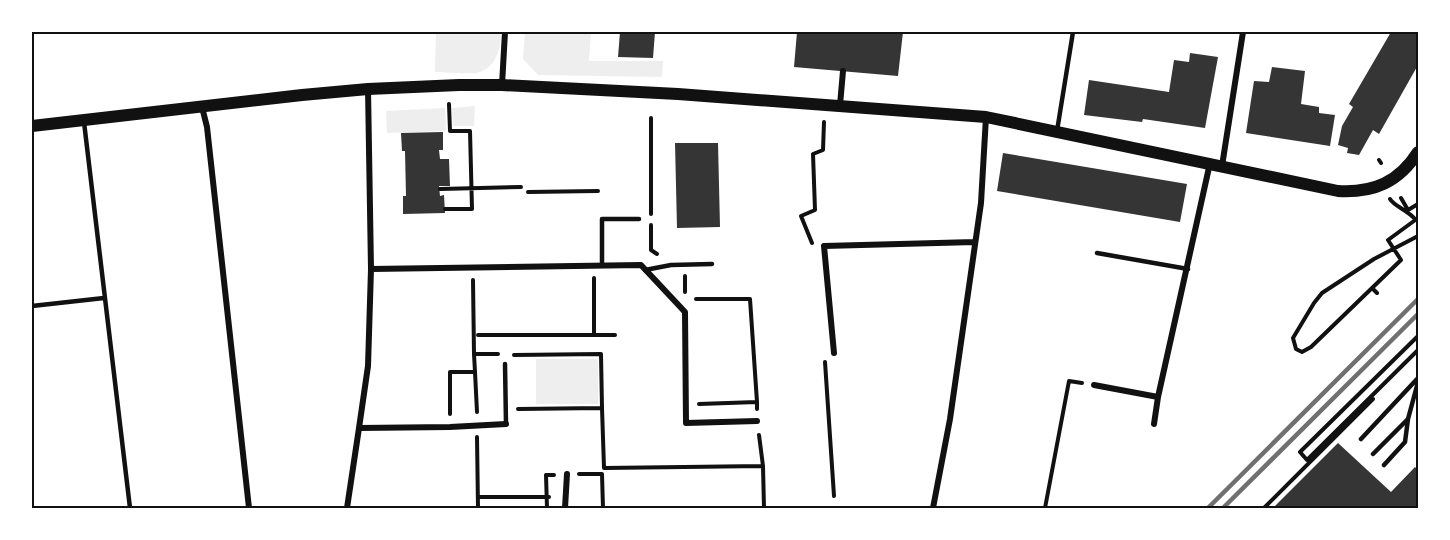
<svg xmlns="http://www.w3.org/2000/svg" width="1450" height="540" viewBox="0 0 1450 540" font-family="'Space Grotesk',sans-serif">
  <rect width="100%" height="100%" fill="#fff"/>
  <path fill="#eee" d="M436 32H501C501 47 497 66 480 72 472 75 445 72 435 72Z
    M525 32H591L589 61H663L662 77 538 75 523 59Z
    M475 106 474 126H453L452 108Z
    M445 108 446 131 387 133 386 111Z
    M536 359H598V404H536Z"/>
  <path fill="#353535" d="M620 32H655L653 58 618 57Z
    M797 32H903L898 76 794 67Z
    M1391 32H1418V65L1379 134 1373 130 1359 155 1347 153 1348 148 1338 145 1342 126 1353 107 1349 104Z
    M1190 53 1218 57 1205 128 1143 119 1142 122 1084 115 1089 80 1169 92 1174 60 1189 62Z
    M1272 67 1305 71 1301 104 1319 107V113L1335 115 1330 146 1246 133 1254 81 1269 82Z
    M443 132V150H439L440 159H449L450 186H439L440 196 444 195 445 213 403 214V196H406L405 151H402L401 133Z
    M675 143H718L720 227 677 228Z
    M1003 153 1187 184 1180 222 997 191Z
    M1338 443 1391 492 1415 467 1418 470V508H1273Z"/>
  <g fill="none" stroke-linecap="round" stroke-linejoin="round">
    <path stroke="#111" stroke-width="4" d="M651 118V214
      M1379 160 1381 163
      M440 189 521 187
      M528 192 598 191
      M1401 198 1408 210 1418 204
      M1390 199C1394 206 1407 210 1415 219
      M445 209H472L470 131H450L449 104
      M1418 218 1388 240 1401 260 1311 347 1302 352 1296 349 1293 338 1314 303 1322 293 1374 259 1418 236
      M651 225V250L657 254
      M812 243 801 216 815 210 813 154 823 150 824 122
      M685 276V292
      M594 278V335H615
      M473 280 474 354
      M1372 288 1377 293
      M696 299H750L757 402
      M478 335H594
      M1418 336 1300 452 1307 460 1418 350
      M514 355 601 354 602 408
      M825 362 834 496
      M475 372 477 412
      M699 404 757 402V409
      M518 409 602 408 604 468 763 466
      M450 414V372H475L474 354H498
      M759 435 763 466 764 508
      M477 437 478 508
      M579 474H602L603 508
      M478 497H549
      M547 508 546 475H554
      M1045 508 1069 381 1082 383
      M1264 508 1373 399"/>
    <path stroke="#111" stroke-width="4.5" d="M84 122 130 508
      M1057 131 1073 32
      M1097 253 1188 269
      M602 265V219H639
      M645 270 671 265 712 264
      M32 306 104 298
      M505 364 506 424
      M1361 439 1418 378
      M1373 454 1408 419 1418 382
      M1384 465 1405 442 1408 419"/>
    <path stroke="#111" stroke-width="6" d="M502 85 505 32
      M368 89 371 269 368 366 359 428 450 427 506 424
      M840 105 843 71
      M202 107 207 127 249 508
      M1222 166 1243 32
      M371 269 641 265 685 312 686 423 757 421
      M834 353 824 246 975 242
      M1094 385 1158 397
      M1154 424 1158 397 1210 163
      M347 508 359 428
      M565 508 567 474
      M933 508 950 419 981 203 986 117"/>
    <path stroke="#111" stroke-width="12" d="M32 126 302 95 368 89 459 85H502L678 94 986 117 1338 191C1374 193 1399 182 1418 152"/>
    <path stroke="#707070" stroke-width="4.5" d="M1208 508 1418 299
      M1223 508 1418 314"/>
  </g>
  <rect width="1450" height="540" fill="none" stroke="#ffffff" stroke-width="66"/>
  <rect x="33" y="33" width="1384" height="474" fill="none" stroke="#111" stroke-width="2"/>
</svg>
